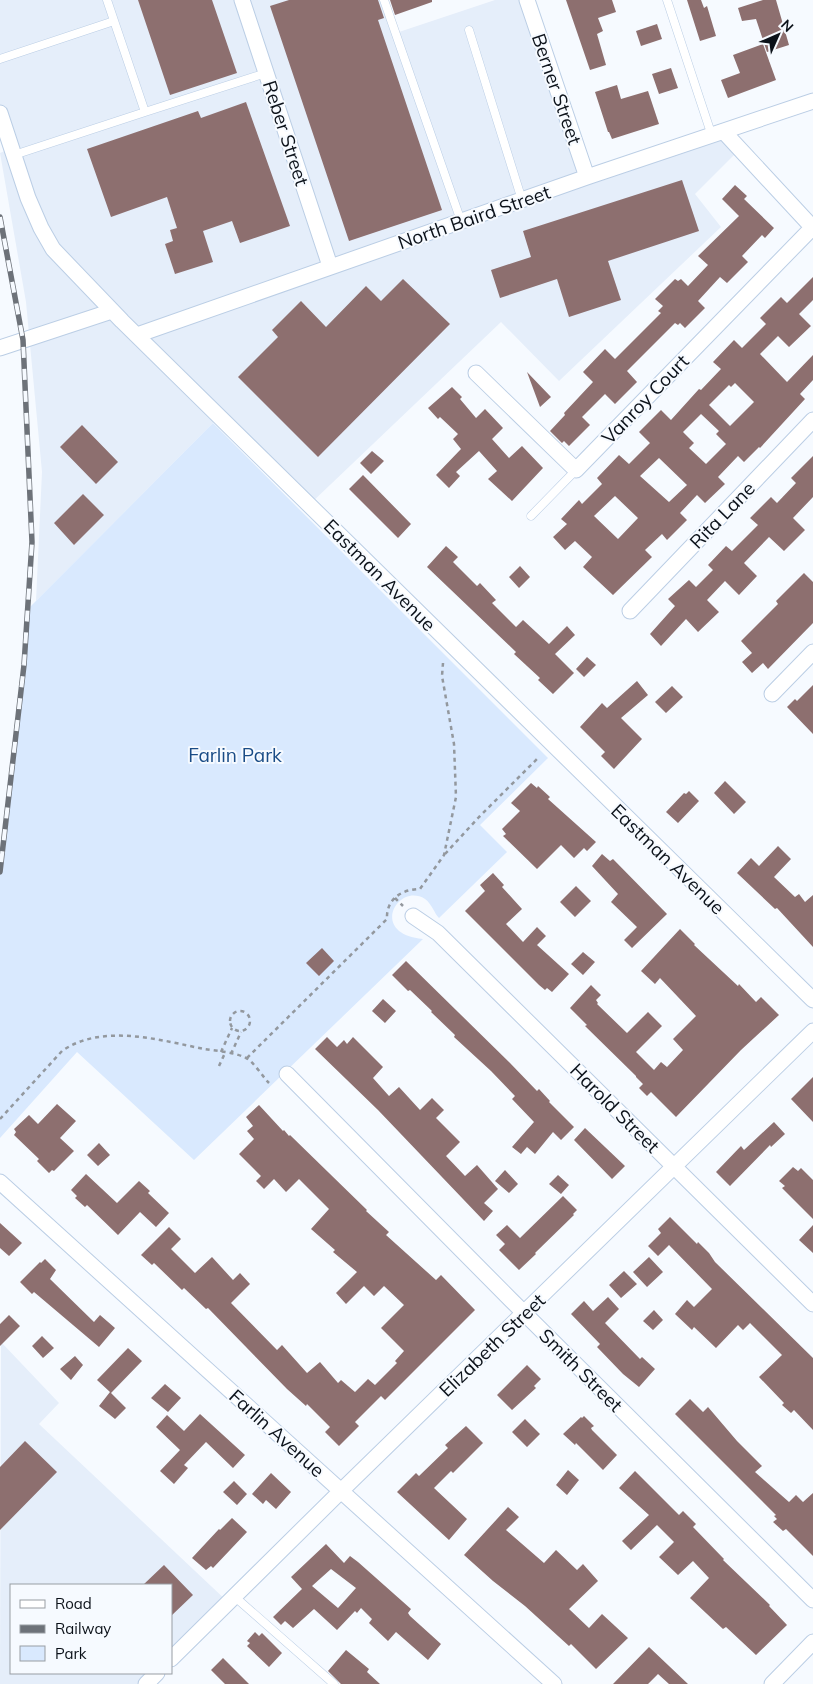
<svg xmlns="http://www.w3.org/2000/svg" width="813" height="1684" viewBox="0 0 813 1684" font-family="Mulish,sans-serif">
  <rect width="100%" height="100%" fill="#f6faff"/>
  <path fill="#e5eefa" d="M0 0H384L396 33 495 0H527L587 177 724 132 740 149 695 194 721 227 559 381 501 322 309 505 218 415 213 423 36 601 42 472 26 302 0 153 12 148 0 113Z
    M1 1342 59 1403 39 1424 229 1603 171 1659V1585H11V1673H157L146 1684H0Z"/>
  <path fill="#d9e9fe" d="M213 423 548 758 480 825 507 852 439 918C434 913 432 904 425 899 398 882 368 934 423 939L194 1160 77 1052 0 1138V872L24 665 28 609Z"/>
  <path fill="#8d6f6f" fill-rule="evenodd" d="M138 0H212L237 73 170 95Z
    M289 0H378L384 18 378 20 442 210 349 241 270 6Z
    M390 0H432V2L395 15Z
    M566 0H612L616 12 598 18 603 31 597 34 606 65 590 70Z
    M687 0H701L704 8 707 6 716 36 700 41Z
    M763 0H776L789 45 767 52 756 19 742 21 738 8Z
    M657 24 662 39 641 46 636 31Z
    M763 44 776 80 728 98 721 80 740 73 733 55Z
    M671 68 678 88 659 94 652 74Z
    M617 85 621 99 648 91 659 124 612 139 609 132H608L595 92Z
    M246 102 290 226 240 243 232 221 203 231 213 262 175 274 165 244 173 241 170 230 177 228 167 197 111 217 87 149 198 111 201 118Z
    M682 180 699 231 608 261 621 300 569 317 557 279 500 298 491 270 531 257 523 231Z
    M735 185 747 196 744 199 774 228 765 238 762 235 742 256 748 262 727 283 720 277 698 301 705 308 685 328 680 323 678 325 675 323 627 371 637 382 615 404 605 394 582 417 590 425 569 446 564 441 562 443 550 431 565 415 564 413 593 382 583 372 605 349 615 359 661 313 658 311 663 306 655 299 675 279 678 281 681 279 688 286 708 265 698 256 739 216 722 199Z
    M813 277V300L799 314 811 326 789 347 778 336 760 354 787 382 813 355V380L800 394 805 399 760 448 759 447 744 462 738 456 718 477 725 484 705 503 697 495 680 513 687 520 667 540 662 534 645 550 652 557 613 595 583 567 592 557 575 541 565 550 553 537 567 524 561 519 579 500 582 504 602 484 597 478 619 455 629 464 650 443 639 432 661 410 671 420 699 389 701 390 721 369 713 362 734 340 742 348 766 324 760 318 781 297 787 303ZM735 383 754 402 730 426 709 405 729 385 731 387ZM701 414 719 431 716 434 726 444 706 464 689 448 694 443 683 432ZM659 458 687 485 669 502 640 476ZM615 496 638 518 618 539 594 516Z
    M403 279 450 324 318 457 238 377 278 337 272 330 301 301 326 327 366 286 381 301Z
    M527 372 551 397 540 407Z
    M452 387 462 397 460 399 476 418 485 409 503 428 492 439 509 458 522 446 543 468 512 501 488 479 497 471 479 451 456 472 460 476 449 488 436 475 461 449 453 439 458 434 440 417 438 419 428 408Z
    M82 425 118 462 96 484 60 447Z
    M372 451 384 461 371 474 360 463Z
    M813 456V497L793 518 805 530 784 551 769 537 744 563 757 576 739 595 725 581 707 600 719 612 698 632 686 619 661 646 650 634 675 606 668 599 689 580 696 587 713 570 708 565 726 546 732 551 758 525 750 518 771 497 777 503 796 483 791 478Z
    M363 475 411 524 398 538 349 489Z
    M83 494 104 515 74 545 54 523Z
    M446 546 458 557 453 562 477 586 480 583 496 600 492 603 516 627 523 620 549 644 567 626 575 635 555 654 574 673 553 694 538 680 540 678 514 654 516 652 427 567Z
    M520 566 530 577 519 588 509 577Z
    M804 573 813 582V623L768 669 763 663 752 673 742 662 752 653 741 641 778 604 776 601Z
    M587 657 596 665 584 677 576 669Z
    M637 681 648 695 621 718 642 739 614 769 601 756 605 752 580 727 602 703 607 708Z
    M813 685V734L787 707 795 699 797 701Z
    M672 686 683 697 666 713 655 702Z
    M725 781 746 802 734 814 714 793Z
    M531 783 537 788 538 786 550 797 548 799 596 842 587 851 584 848 574 858 561 845 537 869 503 836 506 834 502 829 520 811 511 803Z
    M689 791 699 801 678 823 666 812 684 793 686 794Z
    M778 846 791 859 774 877 795 897 799 894 805 902 813 895V947L777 908 775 909 737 873 751 858 759 866Z
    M602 854 610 861 613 859 667 914 632 948 624 940 637 927 611 902 618 894 592 866Z
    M493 873 504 885 502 887 522 909 506 924 523 942 537 927 546 936 537 945 569 974 552 992 547 988 545 990 539 985 465 911 485 891 480 885Z
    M576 886 591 901 575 917 560 902Z
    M680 929 695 944 694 945 738 986 739 984 756 1002 761 997 779 1015 741 1050 676 1117 651 1092 647 1096 639 1088 643 1084 636 1077V1076L585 1026 587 1025 570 1008 591 985 601 995 596 1000 598 1003 597 1004 627 1033 648 1012 662 1026 636 1052 654 1070 661 1062 667 1067 683 1050 673 1039 696 1016 660 978 655 984 641 971Z
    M322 948 334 961 319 976 306 963Z
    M583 952 595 962 583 975 571 964Z
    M406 961 510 1063 537 1091 539 1089 550 1101 549 1102 574 1127 561 1140 553 1132 535 1154 527 1147 521 1154 512 1147 534 1122 512 1099 515 1096 491 1071 454 1037 455 1035 431 1012 432 1011 410 990 408 991 392 975Z
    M383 999 396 1011 385 1023 372 1011Z
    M327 1037 337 1047 344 1040 347 1044 353 1037 383 1067 373 1078 389 1096 399 1087 420 1110 432 1098 444 1110 436 1118 460 1142 446 1156 465 1176 477 1165 498 1189 484 1203 493 1211 484 1221 378 1110 315 1049Z
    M813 1077V1122L791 1099Z
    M57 1104 76 1121 60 1138 74 1151 54 1171 52 1170 49 1173 37 1161 39 1159 14 1135 16 1132 14 1129 29 1115 38 1124Z
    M259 1105 283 1131 284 1130 289 1136 290 1135 367 1210 366 1211 389 1232 386 1235 436 1280 441 1275 475 1310 385 1400 381 1396 355 1422 359 1426 339 1446 325 1432 330 1427 307 1404 306 1406 287 1389 208 1308 206 1309 184 1288 182 1290 154 1263 152 1265 141 1255 169 1227 181 1239 171 1249 195 1273 212 1257 233 1280 240 1273 250 1284 231 1303 277 1350 282 1345 307 1373 320 1362 338 1383 341 1380 355 1392 368 1379 375 1385 397 1363 395 1361 404 1351 381 1328 404 1305 384 1286 374 1296 364 1286 346 1304 336 1293 357 1272 333 1252 335 1250 311 1229 329 1209 299 1179 286 1192 274 1179 264 1189 256 1181 261 1176 239 1154 254 1139 247 1131 253 1126 246 1117Z
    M774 1122 785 1134 771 1147 770 1145 730 1186 716 1172 741 1146 744 1150Z
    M585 1128 625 1166 612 1179 574 1140Z
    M99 1143 110 1155 98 1166 87 1155Z
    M793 1167 798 1171 801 1168 813 1180V1219L782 1188 785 1186 779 1181Z
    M505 1170 518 1184 509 1193 495 1181Z
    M86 1174 117 1203 139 1181 150 1191 148 1193 169 1213 156 1227 140 1212 118 1235 87 1205 85 1207 75 1198 77 1196 71 1190Z
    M558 1175 569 1185 561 1194 549 1184Z
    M563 1196 577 1210 573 1214 574 1215 535 1253 536 1254 519 1270 499 1250 505 1244 496 1235 507 1225 520 1238Z
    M670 1217 697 1244 698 1242 709 1253 715 1262 813 1358V1430L794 1410 791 1413 782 1405 784 1403 759 1377 782 1355 750 1323 743 1330 738 1325 716 1348 694 1327 692 1330 675 1314 687 1300 694 1307 712 1289 669 1245 658 1256 648 1246 661 1233 658 1229Z
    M0 1223 22 1243 9 1256 0 1248Z
    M813 1225V1253L799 1240Z
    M649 1257 663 1272 647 1287 633 1272Z
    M45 1259 56 1270 50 1279 94 1322 100 1315 115 1328 99 1347 34 1292 32 1294 20 1282 40 1262 41 1263Z
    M624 1271 637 1284 621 1298 609 1285Z
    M608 1297 619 1309 605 1323 640 1359 642 1357 655 1369 639 1387 623 1374 597 1347 600 1344 571 1314 584 1301 593 1311Z
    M654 1310 663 1320 653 1330 643 1321Z
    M9 1315 20 1326 0 1346V1324Z
    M42 1336 54 1348 43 1358 32 1346Z
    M128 1348 142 1361 111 1393 126 1408 115 1419 99 1406 110 1392 97 1380Z
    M75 1356 83 1365 71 1380 60 1369Z
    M527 1365 541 1379 534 1386 536 1388 512 1410 497 1395Z
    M165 1384 181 1398 168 1412 151 1398Z
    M690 1399 703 1412 708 1407 737 1441 762 1466 755 1472 789 1502 796 1495 803 1502 813 1493V1556L786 1529 783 1531 773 1522 777 1519 774 1516 776 1515 675 1414Z
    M200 1414 245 1455 233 1468 206 1442 184 1465 188 1468 174 1484 160 1471 180 1450 156 1427 167 1415 184 1431Z
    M584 1416 594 1426 591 1428 592 1430 617 1455 603 1470 576 1443 575 1445 563 1434 581 1417 582 1418Z
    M525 1419 540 1434 527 1447 512 1432Z
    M466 1426 483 1443 453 1473 451 1471 434 1488 467 1519 449 1540 397 1492 416 1473 419 1476 448 1448 445 1445Z
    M25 1441 57 1472 0 1530V1467Z
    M568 1470 579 1480 567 1495 556 1485Z
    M635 1471 679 1515 683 1511 696 1524 693 1527 724 1559 723 1560 770 1605 769 1606 787 1625 756 1655 726 1627 723 1629 690 1598 709 1578 693 1561 678 1575 659 1557 674 1542 657 1525 631 1550 622 1541 649 1515 619 1488Z
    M271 1473 291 1492 276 1509 266 1500 263 1504 252 1494Z
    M234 1481 247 1494 237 1505 223 1492Z
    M508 1507 519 1517 506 1530 544 1563 556 1550 577 1570 583 1564 598 1581 569 1609 589 1628 602 1614 628 1638 596 1669 571 1644 569 1646 525 1606 493 1581 464 1555Z
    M232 1518 247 1532 213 1568 211 1566 206 1570 192 1558 219 1529 220 1530Z
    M326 1544 344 1563 350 1556 358 1562 411 1609 408 1613 410 1616 441 1644 428 1660 396 1632 388 1641 369 1623 372 1619 361 1608 357 1613 355 1611 337 1630 314 1609 293 1628 285 1621 281 1625 273 1617 302 1589 291 1577ZM331 1569 356 1588 338 1608 312 1586Z
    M164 1565 193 1595 171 1616V1585H143Z
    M255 1632 259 1636 262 1633 282 1653 269 1667 247 1646 250 1643 247 1641Z
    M649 1647 688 1684H669L658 1674 648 1684H613Z
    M346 1650 369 1669 367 1672 380 1684H341L328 1671Z
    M223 1658 249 1684H225L211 1670Z"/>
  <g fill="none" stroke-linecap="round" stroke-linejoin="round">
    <defs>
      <path id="lane" d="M107 0 145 112 266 73
        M384 0 461 221
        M667 0 712 136
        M469 30 522 200
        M0 59 114 21
        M14 155 145 112
        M531 516 576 470
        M235 1597 334 1684"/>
      <path id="street" d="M242 0 330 266
        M527 0 587 177
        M0 113 28 198 41 228 53 249 122 321 813 1000
        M724 132 813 228
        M137 335 587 177 813 101
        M0 348 112 311
        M476 373 576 470 812 228
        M630 611 813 420
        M772 694 813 652
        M413 916 438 933 813 1304
        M287 1074 511 1300 813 1600
        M0 1182 554 1684
        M171 1659 341 1491 813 1031
        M146 1684 157 1673
        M772 1684 813 1642"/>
    </defs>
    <use href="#lane" stroke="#bbcee5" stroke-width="9"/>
    <use href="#street" stroke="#bbcee5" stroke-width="17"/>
    <path stroke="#93989e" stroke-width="2.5" stroke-dasharray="4 4" stroke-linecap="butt" d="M445 854 479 817 538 758
      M395 898 403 906
      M230 1021a10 10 0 1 1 20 0a10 10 0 1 1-20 0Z
      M221 1052 232 1028
      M231 1054 241 1032
      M247 1058 387 919C386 899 402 889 420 889L444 855 456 797 454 744 442 676 443 663
      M219 1066 225 1053
      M0 1119 62 1051C102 1023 160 1040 204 1049 217 1051 234 1052 246 1058 253 1061 263 1077 269 1083"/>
    <use href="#lane" stroke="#fff" stroke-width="8"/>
    <use href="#street" stroke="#fff" stroke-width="15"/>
    <defs>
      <path id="rail" d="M0 217 23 340 32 542 24 665 0 872"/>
    </defs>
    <use href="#rail" stroke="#6d7279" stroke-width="5.5"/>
    <use href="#rail" stroke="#f6faff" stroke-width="4" stroke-dasharray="11" stroke-linecap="butt"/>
  </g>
  <g text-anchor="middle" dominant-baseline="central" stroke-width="4" stroke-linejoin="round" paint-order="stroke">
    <g font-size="19" fill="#0b1119" stroke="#f6faff">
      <text transform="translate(557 89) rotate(71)">Berner Street</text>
      <text transform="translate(286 133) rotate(72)">Reber Street</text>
      <text transform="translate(474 217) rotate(-19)">North Baird Street</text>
      <text transform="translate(645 399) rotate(-46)">Vanroy Court</text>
      <text transform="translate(722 515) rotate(-46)">Rita Lane</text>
      <text transform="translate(380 575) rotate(45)">Eastman Avenue</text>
      <text transform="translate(668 859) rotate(44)">Eastman Avenue</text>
      <text transform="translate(615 1108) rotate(45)">Harold Street</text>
      <text transform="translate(492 1345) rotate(-44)">Elizabeth Street</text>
      <text transform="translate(581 1370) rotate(45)">Smith Street</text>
      <text transform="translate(277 1433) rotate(42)">Farlin Avenue</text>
    </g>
    <g font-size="19" fill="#1a4c86" stroke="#f6faff">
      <text x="235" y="755">Farlin Park</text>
    </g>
  </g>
  <rect x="10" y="1584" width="162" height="90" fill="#f6faff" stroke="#989da3"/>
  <rect x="20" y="1600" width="25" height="8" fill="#ffffff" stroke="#989da3"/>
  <text x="55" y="1609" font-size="15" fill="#0b1119">Road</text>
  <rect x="20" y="1625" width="25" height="8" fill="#6d7279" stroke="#989da3"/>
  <text x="55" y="1634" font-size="15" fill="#0b1119">Railway</text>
  <rect x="20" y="1646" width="25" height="15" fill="#d9e9fe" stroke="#989da3"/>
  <text x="55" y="1659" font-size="15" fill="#0b1119">Park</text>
  <g transform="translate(778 35) rotate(45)" stroke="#f6faff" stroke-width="4" paint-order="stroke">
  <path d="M0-4L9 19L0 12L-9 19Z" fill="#0b1119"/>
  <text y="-8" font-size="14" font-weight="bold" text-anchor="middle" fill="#0b1119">N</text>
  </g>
</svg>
